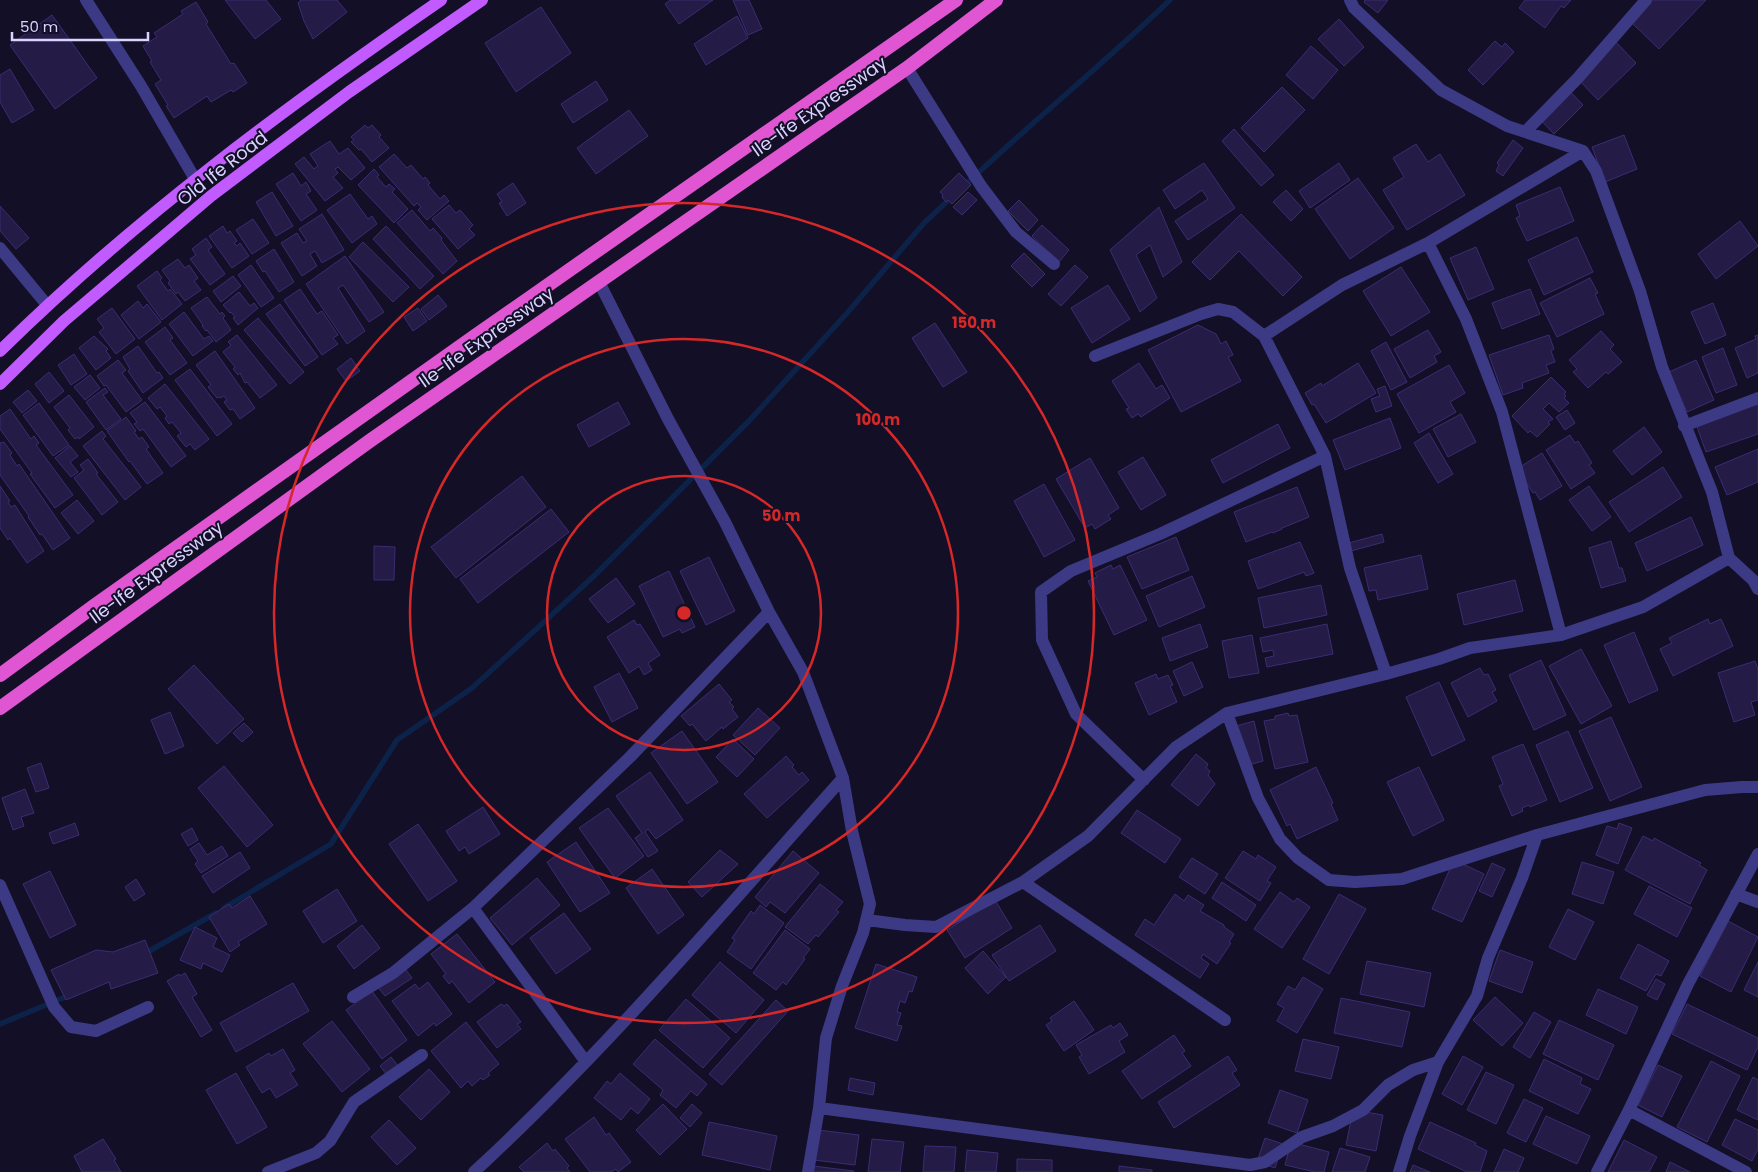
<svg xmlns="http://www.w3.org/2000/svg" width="1758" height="1172" viewBox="0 0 1758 1172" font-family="Poppins,sans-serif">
  <rect width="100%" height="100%" fill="#130f26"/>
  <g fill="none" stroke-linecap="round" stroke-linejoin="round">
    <path stroke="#0c2248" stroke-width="5.5" d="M964 186C1031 123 1103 64 1170 0
      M224 908 331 844 397 740 472 688 594 576 749 421 848 312 924 223 953 196
      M144 954 216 913
      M0 1024 70 995"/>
  </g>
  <path fill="#241b47" stroke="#3b2d73" d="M225 0H266L281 19 255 39Z
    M301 0H337L347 12 313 39 304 21 298 3Z
    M670 0H713L679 24 665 4Z
    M733 0H749L762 29 748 35Z
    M1365 0H1388L1378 13 1364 2Z
    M1525 0H1571L1564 8 1561 6 1545 28 1519 8Z
    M1651 0H1706L1659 49 1630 21Z
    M196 2 208 22 206 24 231 64 234 63 247 83 233 92 231 90 211 102 207 96 174 118 166 106 168 105 155 84 161 80 150 62 152 61 143 46 157 37 154 33 183 14 181 11Z
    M541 7 571 53 516 92 485 43Z
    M52 15 97 78 55 109 10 45Z
    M737 16 748 38 706 65 694 44Z
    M1339 19 1364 47 1344 66 1318 39Z
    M1613 39 1636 63 1598 100 1575 76Z
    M1495 41 1502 47 1505 43 1514 52 1483 85 1468 70Z
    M1311 46 1338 70 1313 99 1286 75Z
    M10 69 34 110 12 123 0 102V75Z
    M596 81 608 100 573 123 561 104Z
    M1564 85 1583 105 1554 134 1535 114Z
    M1282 87 1305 110 1264 152 1241 128Z
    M629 110 648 136 596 174 577 148Z
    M365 125 368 128 372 125 381 135 379 137 389 148 372 162 361 149 359 150 351 142 354 140 351 137Z
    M1234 129 1274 175 1261 186 1222 141Z
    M1624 135 1637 169 1605 182 1592 147Z
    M1513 140 1523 148 1503 176 1496 171 1499 165 1497 163Z
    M330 141 339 154 348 148 365 168 351 180 338 167 335 169 338 173 333 177 343 188 325 201 295 164 304 157 314 169 318 166 310 154Z
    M1416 144 1428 162 1440 154 1465 195 1407 230 1383 190 1404 177 1393 158Z
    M394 154 407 168 411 165 423 179 425 177 430 183 428 185 440 199 444 195 449 201 427 220 418 210 421 207 417 203 414 206 379 167Z
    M1204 163 1235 208 1188 240 1175 221 1208 199 1202 190 1175 209 1163 190Z
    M1339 163 1350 180 1310 208 1299 191Z
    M374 169 379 175 377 177 386 187 389 184 395 189 392 192 408 209 394 223 358 185Z
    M293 173 301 186 306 182 311 191 306 194 317 210 301 221 276 184Z
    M959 173 971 185 952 204 948 200 946 202 942 197 943 195 940 192Z
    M1358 178 1394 228 1350 259 1315 209Z
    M513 183 526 203 507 216 499 203 502 202 497 194Z
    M1560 187 1574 221 1527 241 1516 218 1520 216 1516 205Z
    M1286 190 1303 209 1291 221 1273 202Z
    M272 192 293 226 276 236 256 202Z
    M968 192 977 200 962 215 953 207Z
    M350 194 368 219 372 216 377 224 352 243 327 210Z
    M1019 200 1038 220 1028 231 1008 211Z
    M449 205 456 213 460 210 473 225 469 229 475 235 458 249 432 219Z
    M0 206 29 238 16 249 0 231Z
    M1159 207 1182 262 1163 277 1150 245 1136 255 1157 298 1140 312 1110 250Z
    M412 210 430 231 433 228 442 238 441 240 457 261 443 274 397 223Z
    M322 214 344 250 322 263 315 251 310 254 317 266 302 276 281 243 297 233 303 243 307 241 299 229Z
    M1241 214 1302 277 1283 296 1239 251 1210 280 1192 262Z
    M253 219 269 243 252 254 236 230Z
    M1740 221 1758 246 1716 279 1698 254Z
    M1042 225 1069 250 1059 262 1032 236Z
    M223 226 227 233 230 231 237 241 234 243 237 246 240 243 249 256 232 268 209 236Z
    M386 226 434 276 420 289 373 239Z
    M1577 237 1593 272 1544 295 1528 260Z
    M206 238 212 247 208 250 225 274 210 285 190 259 196 255 192 249Z
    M363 242 409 287 393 302 349 257Z
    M1476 247 1494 289 1468 300 1450 258Z
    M274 249 294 282 279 292 265 271 263 272 256 261Z
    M1024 253 1045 274 1032 287 1011 266Z
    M345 256 384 312 369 322 343 285 338 288 365 331 347 344 306 284Z
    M178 259 185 268 189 265 198 278 194 281 201 290 185 301 178 292 176 294 168 283 170 281 162 270Z
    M251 265 274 298 261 307 238 275Z
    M1075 265 1088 277 1061 306 1048 294Z
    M1401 267 1430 312 1391 336 1363 291Z
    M157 271 162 278 160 280 168 291 170 289 182 304 162 320 137 286Z
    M233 276 241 286 221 302 213 291Z
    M1590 278 1598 293 1595 294 1604 314 1557 337 1540 303Z
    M1108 285 1130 319 1092 343 1071 308Z
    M300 289 317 314 322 311 338 335 333 338 338 344 322 355 284 300Z
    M1530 289 1540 314 1502 329 1492 303Z
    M239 292 250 306 254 303 258 308 238 325 233 318 235 317 231 312 230 313 223 305Z
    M438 295 447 306 429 320 421 309Z
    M207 297 220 314 222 312 225 316 223 318 231 330 216 342 207 330 206 331 202 326 203 325 191 308Z
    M138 301 143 308 147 304 161 322 139 339 121 315Z
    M1713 303 1726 335 1705 344 1691 312Z
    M280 304 318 357 305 366 266 314Z
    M112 308 135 339 116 354 99 332 104 328 97 319Z
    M418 308 427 321 413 331 404 317Z
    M184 312 204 339 209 336 213 341 193 356 169 324Z
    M258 318 304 372 290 384 244 330Z
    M935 323 967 372 943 387 912 338Z
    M1198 325 1216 334 1221 344 1226 341 1233 355 1228 357 1241 381 1181 412 1148 350Z
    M165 327 173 338 170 340 187 363 170 375 145 342Z
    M1428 330 1441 352 1434 356 1437 362 1410 378 1394 349Z
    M1601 331 1614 345 1610 349 1622 362 1608 374 1606 372 1588 388 1573 372 1577 369 1569 360Z
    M237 335 277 385 260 398 247 382 245 383 240 373 238 375 233 369 235 367 223 352 231 345 228 342Z
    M1549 335 1554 349 1551 351 1555 362 1546 365 1549 373 1522 383 1523 388 1503 395 1489 355Z
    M1758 335V373L1747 378 1735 348 1756 339 1755 336Z
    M94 336 108 349 106 351 111 358 96 370 79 348Z
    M1386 342 1407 382 1391 390 1371 351Z
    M138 346 157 373 159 372 163 378 143 393 128 371 130 369 123 357Z
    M1723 348 1737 385 1716 393 1702 357Z
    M215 351 255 408 240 419 233 409 230 410 224 402 227 400 224 396 220 398 219 397 217 398 208 387 211 385 196 365Z
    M74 354 87 374 71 385 58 365Z
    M351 358 360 371 346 381 337 369Z
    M118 360 126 370 122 373 142 400 126 412 106 385 104 386 97 376Z
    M1696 360 1714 400 1687 412 1669 372Z
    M1139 363 1156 389 1162 385 1170 398 1141 417 1138 414 1132 418 1126 409 1129 408 1112 381Z
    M1358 363 1376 393 1326 423 1314 404 1312 405 1305 393 1321 383 1322 386Z
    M1449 365 1465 393 1450 402 1456 412 1419 433 1397 394Z
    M190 369 232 424 217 436 175 380Z
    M49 372 64 391 49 403 35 384Z
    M90 375 100 388 85 400 74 387Z
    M1551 377 1566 392 1564 394 1566 396 1564 398 1569 403 1559 412 1549 403 1543 409 1553 419 1548 422 1550 424 1537 437 1530 431 1528 433 1512 416Z
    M165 384 209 439 195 450 190 444 186 447 177 436 181 433 172 422 169 424 165 418 167 416 160 407 157 409 148 398Z
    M1385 386 1392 406 1376 412 1371 399 1380 396 1377 389Z
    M105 388 108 392 103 395 121 419 106 430 86 402Z
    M28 390 37 401 22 413 13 402Z
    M69 395 94 427 79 439 78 437 75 439 68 430 70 428 54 407Z
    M145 402 186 456 171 467 143 429 140 431 134 424 137 422 130 413Z
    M618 402 630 424 589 447 577 425Z
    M39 403 69 445 53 456 23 415Z
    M1758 404V434L1706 452 1696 424Z
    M10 409 31 439 34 436 39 443 36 445 73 495 55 508 30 474 32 473 0 429V416Z
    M1567 410 1575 423 1565 430 1556 417Z
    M1461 414 1476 442 1448 457 1433 429Z
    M126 417 136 431 134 432 139 439 142 437 149 447 146 449 163 473 147 484 130 461 129 462 107 431Z
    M1390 418 1401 448 1345 470 1333 440Z
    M1278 424 1290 448 1223 483 1211 460Z
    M1644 427 1662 452 1632 475 1613 451Z
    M102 431 106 436 103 439 141 487 125 500 83 446Z
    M1429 433 1453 474 1438 483 1414 443Z
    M1570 435 1575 443 1578 441 1592 463 1589 465 1595 473 1571 489 1546 450Z
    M4 442 12 453 10 455 17 466 19 464 70 538 53 550 42 534 40 535 28 517 29 516 0 475V443Z
    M70 446 78 456 70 462 78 472 71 477 55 458Z
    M1758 449V482L1727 495 1715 467Z
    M1542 453 1562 486 1540 500 1535 492 1533 493 1522 476 1520 467Z
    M1143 457 1166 495 1141 510 1118 472Z
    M1090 458 1119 508 1108 515 1111 519 1095 529 1092 524 1085 528 1056 479Z
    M88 459 98 473 96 474 118 502 102 515 74 478 84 470 80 465Z
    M1663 467 1682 497 1629 532 1609 502Z
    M522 476 546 507 456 578 431 547Z
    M1044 484 1075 540 1044 557 1014 501Z
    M0 486 10 501 8 502 11 507 15 505 44 551 27 563 10 538 8 540 0 528Z
    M1589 486 1611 517 1592 531 1569 500Z
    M1297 487 1309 517 1282 528V529L1273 533 1272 532 1246 542 1234 512Z
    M77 500 94 521 78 534 61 513Z
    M551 509 569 532 478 603 460 579Z
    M1691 517 1703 545 1647 571 1635 543Z
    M1382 534 1384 542 1347 552 1345 544Z
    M1176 537 1189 570 1142 589 1127 557Z
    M1611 541 1619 568H1622L1626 581 1601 588 1589 548Z
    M1300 542 1314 573 1306 576 1304 572 1258 589 1248 561Z
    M374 546 395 547 394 580H374Z
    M1421 555 1428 589 1378 600 1376 590 1369 591 1364 568Z
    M709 557 735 611 706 625 680 571Z
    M1111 565 1113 569 1120 565 1147 620 1114 635 1088 581 1097 577 1095 573Z
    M669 571 695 627 682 633 680 629 663 637 639 586Z
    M1192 576 1205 607 1159 627 1146 596Z
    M616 578 635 604 608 623 589 599Z
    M1515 580 1523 611 1464 625 1457 594Z
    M1321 585 1327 615 1264 628 1258 598Z
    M1708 619 1710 624 1721 619 1733 646 1673 676 1660 649 1672 643 1669 638Z
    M634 620 637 625 640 624 660 655 648 663 652 670 644 675 639 666 629 673 607 637Z
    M1200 624 1208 647 1170 661 1162 638Z
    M1327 624 1333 654 1267 667 1265 658 1274 656 1273 650 1263 652 1260 638Z
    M1634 632 1658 690 1629 703 1604 645Z
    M1252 635 1259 673 1229 678 1222 641Z
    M1581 649 1612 706 1581 724 1549 666Z
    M1541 660 1566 715 1534 730 1509 675Z
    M1755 661 1758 669V700L1751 702 1755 715 1734 722 1718 673Z
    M1192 662 1203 687 1184 696 1173 671Z
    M194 665 244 719 217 744 168 689Z
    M1480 668 1484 675 1488 674 1496 690 1492 692 1497 701 1468 717 1451 683Z
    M619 673 638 708 612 722 594 687Z
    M1156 674 1158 679 1168 675 1173 685 1170 686 1177 702 1149 715 1135 683Z
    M1439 682 1465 740 1432 756 1406 697Z
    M719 684 732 700 729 702 734 707 732 709 738 717 723 729 722 727 706 741 692 724 690 726 681 716Z
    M758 708 780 728 755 755 733 735Z
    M170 712 184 746 165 754 151 720Z
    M1288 713 1289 716 1297 715 1308 762 1275 769 1264 721 1275 719V716Z
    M1611 717 1642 787 1610 801 1579 731Z
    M1254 721 1263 761 1245 766 1236 726Z
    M244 723 253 732 242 742 233 733Z
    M682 731 718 782 687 804 651 753Z
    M1568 731 1593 788 1560 802 1536 745Z
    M733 739 754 759 737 777 716 757Z
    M1523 744 1547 800 1530 807 1529 805 1522 808 1523 811 1512 816 1499 786 1503 784 1492 757Z
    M1196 754 1208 764 1206 768 1210 771 1208 775 1215 784 1198 806 1171 785Z
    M786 756 794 765 792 767 799 775 802 772 809 780 767 818 744 794Z
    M41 763 49 788 36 792 27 768Z
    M224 766 273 825 247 847 198 788Z
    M1316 767 1333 803 1331 804 1338 820 1297 839 1290 824 1287 826 1270 790Z
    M1419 767 1444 820 1413 836 1387 782Z
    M650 772 683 820 656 839 648 829 645 832 658 851 648 857 635 838 642 833 616 796Z
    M25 789 34 813 21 817 24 826 13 830 2 798Z
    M483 807 500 834 469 854 465 847 459 851 446 831Z
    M608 808 644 856 615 878 579 828Z
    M1137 810 1181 839 1165 863 1121 833Z
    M75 823 79 835 53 844 49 833Z
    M1619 823 1632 828 1618 864 1596 855 1607 826 1617 829Z
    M418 824 457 881 428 901 389 844Z
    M192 828 198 840 188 846 181 834Z
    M1643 836 1653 841 1654 838 1701 863 1699 865 1707 870 1690 904 1625 870Z
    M576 842 610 893 580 912 547 862Z
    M199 843 207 855 222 846 228 856 201 873 195 864 198 861 190 849Z
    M720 850 738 864 702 897 688 882Z
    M793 851 819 873 785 913 770 902 766 907 755 897Z
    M1243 851 1256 859 1258 855 1276 867 1267 881 1271 883 1260 901 1225 878Z
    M240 852 250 868 213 893 202 876Z
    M1192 858 1218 874 1205 894 1179 877Z
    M1454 860 1484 874 1462 922 1432 909Z
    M1582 862 1614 872 1603 904 1572 894Z
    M1492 863 1505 869 1492 897 1479 891Z
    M652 869 684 915 658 934 626 888Z
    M50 871 76 925 50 938 23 884Z
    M537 878 560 905 512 945 490 918Z
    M136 879 145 894 134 901 125 887Z
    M1222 882 1256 905 1246 921 1212 898Z
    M820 884 843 902 836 910 839 912 818 937 816 935 808 944 785 927Z
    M1649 886 1692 908 1677 937 1634 914Z
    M337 889 357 921 323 943 303 911Z
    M1280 892 1294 902 1297 898 1310 907 1282 948 1254 929Z
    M1175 894 1184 901 1188 895 1204 905 1200 911 1224 925V927L1234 934 1229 942 1231 943 1217 964 1203 954 1201 958 1209 964 1200 978 1135 935 1145 919 1154 925Z
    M1339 894 1366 909 1329 974 1303 959Z
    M250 896 267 924 238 942 240 945 230 952 209 917 229 904 232 908Z
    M995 900 1012 928 965 958 947 930Z
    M760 905 784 923 751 969 727 952 735 940 732 938 751 911 754 914Z
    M1568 909 1594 922 1575 960 1549 947Z
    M564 913 591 949 556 974 530 938Z
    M1728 921 1758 937 1731 992 1700 976Z
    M362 925 380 948 354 969 337 946Z
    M1040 925 1056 951 1009 981 992 955Z
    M195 927 217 938 213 947 230 955 222 972 203 963 201 969 180 960Z
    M785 930 810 949 803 958 805 959 786 985 783 982 776 990 753 973Z
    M457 934 495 982 469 1003 452 981 449 984 443 976 446 974 431 954Z
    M145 940 158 973 111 989 109 982 66 1000 51 970 96 950 113 952Z
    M1638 944 1669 961 1661 976 1656 974 1646 991 1620 978Z
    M1500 950 1533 962 1522 993 1489 981Z
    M983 951 1006 977 988 994 965 968Z
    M1367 961 1431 973 1424 1007 1360 994Z
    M720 962 764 1000 736 1033 692 995Z
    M1758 962V997L1744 990Z
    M876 964 917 977 912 992 909 991 905 1003 900 1001 897 1012 901 1013 897 1025 902 1026 897 1041 855 1028Z
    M403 966 412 978 385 996 376 985Z
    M185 973 197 994 192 997 212 1030 201 1037 167 981 179 974 180 976Z
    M1303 977 1323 989 1297 1033 1277 1021 1284 1008 1277 1004 1288 986 1295 990Z
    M1656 979 1665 984 1657 1000 1647 995Z
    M428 982 452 1014 436 1026 434 1023 418 1036 392 1001 415 984 419 989Z
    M293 983 309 1011 236 1052 220 1023Z
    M1598 989 1638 1007 1626 1034 1586 1015Z
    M372 991 407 1040 382 1059 346 1010Z
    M1495 997 1523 1023 1502 1046 1473 1020Z
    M1341 998 1410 1012 1402 1047 1334 1033Z
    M686 999 730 1038 703 1068 659 1030Z
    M776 1000 788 1011 722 1085 709 1074Z
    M1074 1001 1094 1030 1064 1051 1046 1025 1052 1021 1050 1018Z
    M501 1004 504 1006 507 1004 521 1022 517 1024 521 1029 497 1048 477 1022Z
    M1687 1004 1758 1038V1047L1747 1070 1672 1034Z
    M1534 1012 1551 1022 1530 1058 1513 1047Z
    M1559 1020 1614 1045 1598 1080 1543 1054Z
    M332 1021 370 1069 342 1092 303 1044Z
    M466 1022 499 1064 488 1073 490 1075 483 1080 481 1078 472 1086 468 1081 461 1088 431 1051Z
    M1120 1023 1128 1035 1119 1041 1125 1052 1089 1074 1079 1057 1082 1055 1076 1045 1111 1025 1113 1028Z
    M1174 1035 1185 1051 1182 1053 1191 1066 1142 1099 1122 1071Z
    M655 1039 707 1084 697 1096 691 1091 676 1108 660 1095 663 1090 633 1064Z
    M1303 1039 1339 1047 1331 1079 1295 1071Z
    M283 1049 295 1070 290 1073 298 1085 276 1098 270 1088 262 1093 246 1067 269 1053 271 1056Z
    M1228 1056 1237 1070 1232 1073 1240 1085 1174 1128 1158 1102Z
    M1463 1056 1483 1067 1462 1105 1442 1094Z
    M391 1057 401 1070 390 1079 380 1066Z
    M1544 1059 1582 1078 1580 1084 1591 1089 1578 1114 1529 1091Z
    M1711 1061 1740 1076 1707 1142 1677 1127Z
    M1658 1065 1682 1076 1662 1117 1638 1105Z
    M429 1069 450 1092 421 1120 399 1097Z
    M1486 1072 1514 1085 1496 1124 1467 1110Z
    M236 1073 267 1127 237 1144 206 1090Z
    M620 1073 650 1099 638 1114 631 1108 621 1120 594 1098 607 1081 611 1084Z
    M1753 1077 1758 1080V1120L1737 1110Z
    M850 1078 875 1083 873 1095 848 1090Z
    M1280 1090 1308 1100 1297 1133 1268 1123Z
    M1524 1099 1543 1108 1526 1142 1507 1133Z
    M663 1104 687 1129 660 1155 636 1130Z
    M692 1104 702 1113 690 1127 680 1118Z
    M1353 1110 1383 1115 1376 1151 1346 1145Z
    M1546 1116 1590 1136 1577 1164 1533 1144Z
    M594 1117 606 1135 609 1133 631 1162 618 1172 616 1169 611 1172H590L565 1139Z
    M1735 1119 1758 1130V1149L1752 1161 1722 1145Z
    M389 1120 416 1148 397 1165 371 1137Z
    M709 1122 777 1136 770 1170 702 1155Z
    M1430 1122 1476 1143 1475 1145 1487 1151 1480 1172H1467L1418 1149Z
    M818 1130 859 1135 855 1165 814 1160Z
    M1265 1138 1283 1144 1275 1168 1257 1162Z
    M103 1139 116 1159 114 1160 121 1172H82L74 1156Z
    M872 1139 904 1142 900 1172H868Z
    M1624 1140 1657 1157 1649 1172H1608Z
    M1291 1142 1329 1152 1324 1172H1315L1285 1165Z
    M547 1143 553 1151 555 1149 569 1166 567 1168 570 1172H524L519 1167Z
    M925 1146 956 1147 954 1172H923Z
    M1340 1148 1370 1157 1365 1172H1332Z
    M1504 1149 1524 1158 1518 1172H1494Z
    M967 1150 998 1153 996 1172H965Z
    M1017 1159 1052 1160V1172H1017Z
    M1670 1162 1690 1172H1666Z
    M1413 1165 1430 1172H1410Z
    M813 1166 854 1171V1172H812Z
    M1119 1166 1152 1170V1172H1119Z"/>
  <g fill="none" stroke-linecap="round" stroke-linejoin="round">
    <path stroke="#3d3a85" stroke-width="12" d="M86 0 141 86 195 179
      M1350 0 1354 8 1441 90 1507 126 1583 151 1596 171 1640 291 1662 367 1712 492 1729 558 1753 580 1758 589
      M907 68 981 186 1016 232 1054 264
      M1525 132 1577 79 1646 0
      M1428 243 1466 319 1502 412 1561 635
      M0 248 47 305
      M599 282 668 419 725 522 769 612 803 672 843 778 852 831 870 904 863 933 842 986 826 1038 819 1108 808 1172
      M1264 336 1342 285 1428 243 1583 151
      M1095 356 1201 314 1218 309 1233 312 1264 336 1325 456 1350 568 1386 674
      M1684 426 1758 398
      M1227 713 1258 798 1280 839 1298 858 1329 880 1355 882 1402 879 1537 835 1705 790 1742 787H1758
      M1144 780 1076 714 1042 640 1041 592 1071 571 1160 534 1325 456
      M1023 882 1225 1020
      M0 885 54 1007 71 1027 96 1031 148 1007
      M1736 894 1758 902
      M473 908 586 1062
      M867 920 905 925 936 927 1023 882 1088 836 1176 747 1227 713 1386 674 1439 659 1470 648 1561 635 1643 607 1729 558
      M353 997 393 973 473 908 630 757 769 612
      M819 1108 1250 1165 1265 1162 1302 1137 1333 1126 1363 1110 1388 1085 1413 1070 1438 1062
      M1629 1110 1746 1172
      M268 1172 316 1153 330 1141 354 1102 422 1055
      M474 1172C606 1050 723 912 843 778
      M1399 1172 1410 1136 1438 1062 1477 996 1488 958 1522 878 1537 835
      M1597 1172 1629 1110 1688 984 1758 854"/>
    <path stroke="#c25bff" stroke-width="12" d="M0 351C134 219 286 107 441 0
      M0 384 64 321 211 196 349 92 482 0"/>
    <path stroke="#e055d1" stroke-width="14" d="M0 675 94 606 475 336 956 0
      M0 708 371 440 907 68 996 0"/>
  </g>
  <g fill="none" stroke="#d62828" stroke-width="2.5">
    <circle cx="684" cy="613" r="137"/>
    <circle cx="684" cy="613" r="274"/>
    <circle cx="684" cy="613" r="410"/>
  </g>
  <g text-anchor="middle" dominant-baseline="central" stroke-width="4" stroke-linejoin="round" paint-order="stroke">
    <g font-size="18" fill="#d9d4ff" stroke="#130f26">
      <text transform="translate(819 106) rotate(-35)">Ile-Ife Expressway</text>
      <text transform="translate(222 168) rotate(-38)">Old Ife Road</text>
      <text transform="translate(486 337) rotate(-35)">Ile-Ife Expressway</text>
      <text transform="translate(156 572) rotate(-36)">Ile-Ife Expressway</text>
    </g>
  </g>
  <circle cx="684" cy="613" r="8" fill="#d62828" stroke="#130f26" stroke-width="2.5"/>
  <g font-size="15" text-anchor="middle" font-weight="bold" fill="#d62828" stroke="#130f26" stroke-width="4" stroke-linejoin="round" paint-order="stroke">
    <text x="974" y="328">150 m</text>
    <text x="878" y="425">100 m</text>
    <text x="781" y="521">50 m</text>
  </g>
  <path d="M12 32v8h136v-8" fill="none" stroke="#d9d4ff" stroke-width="2.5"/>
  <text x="20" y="32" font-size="15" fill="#d9d4ff" stroke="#130f26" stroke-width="4" paint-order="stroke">50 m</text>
</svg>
